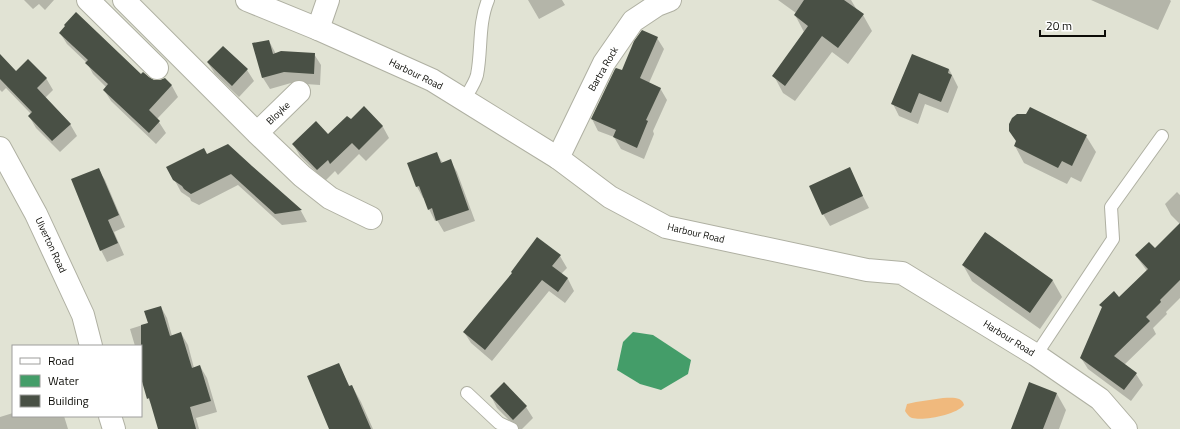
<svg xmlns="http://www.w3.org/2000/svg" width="1180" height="429" viewBox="0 0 1180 429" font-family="'Titillium Web',sans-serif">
  <rect width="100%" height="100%" fill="#e1e3d4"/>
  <path fill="#f0b97d" d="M943 398C951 398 962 396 964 405 956 415 924 421 912 418 909 417 907 414 905 411L907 404 916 402Z"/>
  <path fill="#449d69" d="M633 332 653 335 691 360 688 374 661 390 640 384 617 370 623 342Z"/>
  <path fill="#0003" d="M24 0H54L45 10 39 4 33 9Z
    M528 0H562L565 5 539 19Z
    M778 0H851L857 10 863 15 872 31 848 64 832 52 795 101 783 93 774 76 804 32 795 15 796 13Z
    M1091 0H1170L1171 1 1158 30Z
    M60 33 154 81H160L164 79 172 86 178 97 157 119 166 133 156 144 111 101 104 90 106 87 93 74 87 63 67 44Z
    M657 38 664 49 649 83 660 88 667 100 653 131 654 134 644 159 621 149 614 137 598 131 592 119 622 72Z
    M269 41 276 54H314L321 65 320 85 291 83 270 89 263 78Z
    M223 47 247 70 254 81 239 97 215 74 208 63Z
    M0 56 16 72 46 78 53 90 45 98 70 124 77 136 60 152 36 128 29 116 31 114 6 88 2 92 0 90Z
    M949 69 958 87 948 113 925 104 918 124 899 116 893 104Z
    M364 108 383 127 389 138 366 161 359 154 338 175 335 171 325 181 300 156 293 144 328 135 351 121Z
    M1086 136 1096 152 1081 182 1071 177 1067 184 1024 163 1015 146 1017 142Z
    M228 145 301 211 307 222 282 225 238 185 199 205 191 201 190 198 181 192 174 179 207 155Z
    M436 153 443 163 450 160 457 172 475 221 444 232 437 220 435 221 429 209 424 198H423L417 187Z
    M98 169 105 180 125 227 114 232 124 255 107 262 101 250Z
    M849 169 869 208 830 226 823 214Z
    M1177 192 1180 195V298L1166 312 1167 314 1153 328 1156 334 1124 365 1136 374 1143 385 1131 401 1088 369 1081 358 1119 298 1147 271 1136 256 1155 249 1180 224 1171 215 1165 204Z
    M985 233 1053 281 1062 297 1040 329 972 281 963 265Z
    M560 256 567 268 561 274 568 279 574 291 565 303 549 291 492 361 471 343 464 332Z
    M161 307 167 318 172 336 181 333 188 345 194 368 200 366 207 378 217 412 196 418 199 429H159L152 406 148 398 141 368V346H135L130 329 149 323Z
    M338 364 350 387 352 386 361 402 373 429H330Z
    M504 383 526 407 533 418 522 429H518L497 408 491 396Z
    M1057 394 1066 410 1059 429H1012Z
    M13 413V416H64L68 429H0V417Z"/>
  <path fill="#495045" d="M804 0H844L864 14 838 48 822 36 785 86 772 76 808 26 794 15Z
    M76 12 141 74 143 72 149 77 154 80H160L165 78 172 85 149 110 160 121 149 133 103 90 108 84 85 63 88 60 59 33 65 26 64 25Z
    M642 30 658 37 640 78 661 88 646 120 648 121 637 148 613 137 616 130 591 119 615 69 616 68 622 70 634 41Z
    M269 40 273 54 281 51 315 53 314 74 284 72 262 78 252 43Z
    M223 46 248 69 232 86 207 62Z
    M0 54 16 71 28 59 47 78 37 88 71 124 52 141 28 116 32 112 0 79Z
    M912 54 949 69 948 73 952 75 941 102 919 93 911 113 891 104Z
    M364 106 383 126 359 150 352 143 330 164 328 160 317 170 292 144 316 121 328 134 347 116 351 119Z
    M1030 107 1087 135 1072 166 1062 161 1058 168 1014 146 1016 141 1009 131V124L1012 118 1017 114H1026Z
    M228 144 252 166 302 210 275 214 231 174 191 194 184 189 182 186 173 180 166 167 204 148 207 154Z
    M437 152 441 163 451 159 469 210 436 221 432 208 428 210 419 186 416 187 407 163Z
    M850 167 863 196 822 215 809 186Z
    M99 168 119 215 108 220 118 243 100 251 71 179Z
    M1180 223V280L1160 300 1161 302 1146 317 1150 321 1114 356 1137 373 1124 390 1080 358 1102 307 1099 305 1114 291 1119 297 1148 269 1135 255 1149 242 1155 248Z
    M985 232 1053 280 1030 313 962 265Z
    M537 237 561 255 552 266 568 278 558 292 542 280 485 350 463 332 512 273 511 272Z
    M161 306 170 336 181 332 192 368 200 365 211 401 190 407 196 429H158L149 398 147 399 141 378V325L148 323 144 311Z
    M339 363 349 386 352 385 371 429H329L307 376Z
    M504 382 527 406 513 420 490 396Z
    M1029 382 1057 393 1043 429H1011Z"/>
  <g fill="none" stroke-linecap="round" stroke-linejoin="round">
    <defs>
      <path id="service" d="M464 100C468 93 475 83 477 75 482 50 478 24 488 0
        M1036 355 1113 239 1111 207 1162 136
        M467 393 499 423 512 429"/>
      <path id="minor" d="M88 0 157 68
        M124 0 257 133 302 176 330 198 371 218
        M318 29 328 0
        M257 133 299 92
        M558 158 604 63 633 21 657 5 670 0"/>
      <path id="tertiary" d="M247 0 318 29 432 80 558 158 610 197 666 227 867 270 902 273 1036 355 1100 399 1126 429"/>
      <path id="secondary" d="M0 148 36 214 83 315 91 346
        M110 416 114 429"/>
    </defs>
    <use href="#service" stroke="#afb0a2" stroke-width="14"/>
    <use href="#minor" stroke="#afb0a2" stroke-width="24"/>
    <use href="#tertiary" stroke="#afb0a2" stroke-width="24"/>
    <use href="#secondary" stroke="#afb0a2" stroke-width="24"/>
    <use href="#service" stroke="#fff" stroke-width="12"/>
    <use href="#minor" stroke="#fff" stroke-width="22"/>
    <use href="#tertiary" stroke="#fff" stroke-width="22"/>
    <use href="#secondary" stroke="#fff" stroke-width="22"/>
  </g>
  <g text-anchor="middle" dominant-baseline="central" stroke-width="4" stroke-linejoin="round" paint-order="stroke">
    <g font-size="10" fill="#0c0c07" stroke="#fff">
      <text transform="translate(603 69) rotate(-60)">Bartra Rock</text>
      <text transform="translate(416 74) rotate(26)">Harbour Road</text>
      <text transform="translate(278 113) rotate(-44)">Bloyke</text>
      <text transform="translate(696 233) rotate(13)">Harbour Road</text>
      <text transform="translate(51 245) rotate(65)">Ulverton Road</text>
      <text transform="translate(1009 338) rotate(32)">Harbour Road</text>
    </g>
  </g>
  <rect x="12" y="345" width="130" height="72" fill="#ffffff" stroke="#9e9e9c"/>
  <rect x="20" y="358" width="20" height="6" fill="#ffffff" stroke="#9e9e9c"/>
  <text x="48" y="365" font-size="12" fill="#0c0c07">Road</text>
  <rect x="20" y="375" width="20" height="12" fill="#449d69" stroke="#9e9e9c"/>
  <text x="48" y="385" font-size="12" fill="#0c0c07">Water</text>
  <rect x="20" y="395" width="20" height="12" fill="#495045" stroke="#9e9e9c"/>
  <text x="48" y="405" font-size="12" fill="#0c0c07">Building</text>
  <path d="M1040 30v6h65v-6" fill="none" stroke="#0c0c07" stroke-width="2"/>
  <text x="1046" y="30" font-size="12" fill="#0c0c07" stroke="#ffffff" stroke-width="3" paint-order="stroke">20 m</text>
</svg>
